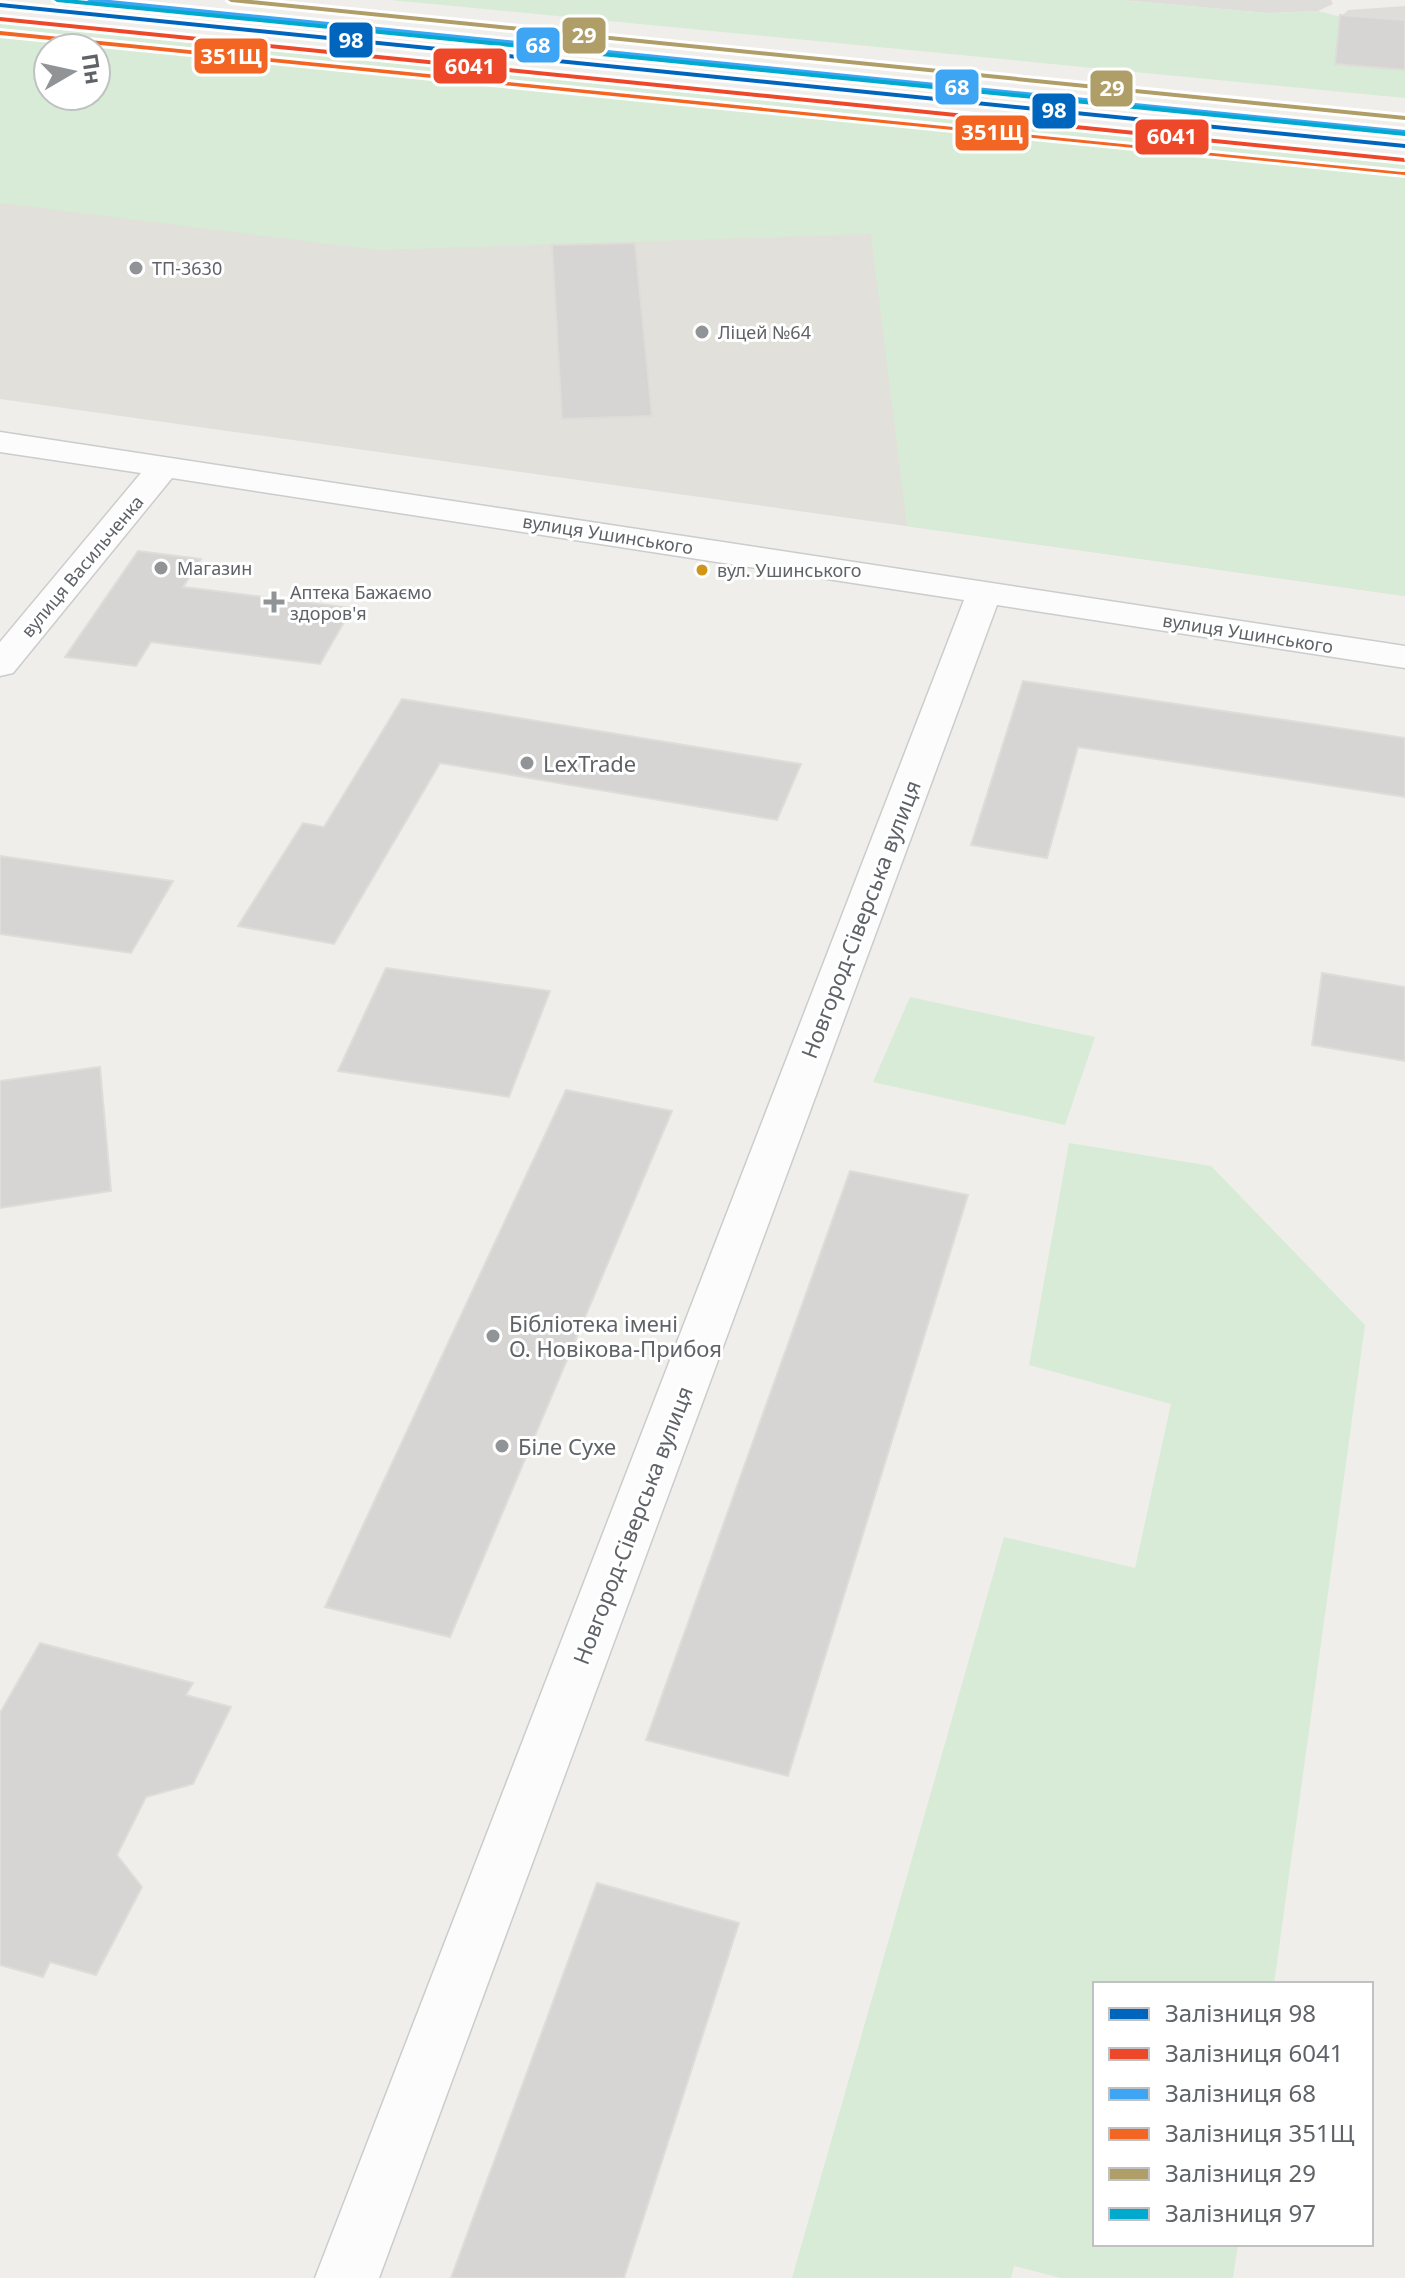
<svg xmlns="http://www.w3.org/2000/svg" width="1405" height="2278" viewBox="0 0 1405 2278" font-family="'Noto Sans',sans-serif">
  <rect width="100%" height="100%" fill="#efeeea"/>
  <path fill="#dfddda" d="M1121 0H1331L1333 4 1318 11 1267 13Z
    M1405 6V70L1341 17 1348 10Z"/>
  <path fill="#e2e0da" d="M0 129 1405 265V596L0 399Z"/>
  <path fill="#d8ebd6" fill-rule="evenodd" d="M391 0H1121L1267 13 1318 11 1341 17 1405 70V98Z
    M0 16 1405 158V596L907 526 871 234 377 250 0 203ZM48 48H96V96H48Z
    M910 997 1095 1037 1065 1125 873 1082Z
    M1069 1143 1211 1166 1365 1325 1274 1984H1095V2244H1238L1233 2278H1061L1014 2266 1011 2278H792L1004 1537 1135 1568 1171 1404 1029 1365Z"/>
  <path fill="#d6d5d3" stroke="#deddd9" stroke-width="2" d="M1340 15 1405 20V70L1335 64Z
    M635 243 652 416 562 419 552 245Z
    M138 551 201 559 183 587 352 608 320 664 151 642 136 666 65 657Z
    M1023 681 1405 738V797L1078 747 1047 858 971 845Z
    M402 699 801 764 777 820 440 763 334 944 238 926 303 823 324 827Z
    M0 856 173 881 131 953 0 934Z
    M386 968 550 991 509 1097 338 1071Z
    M1322 973 1405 987V1061L1312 1045Z
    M100 1067 111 1191 0 1208V1081Z
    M566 1090 672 1111 450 1637 325 1607Z
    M850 1171 968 1195 788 1776 646 1740Z
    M40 1643 193 1683 186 1695 231 1707 193 1784 146 1797 117 1855 142 1887 96 1975 50 1962 43 1977 0 1965V1713Z
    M597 1883 739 1923 624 2278H451Z"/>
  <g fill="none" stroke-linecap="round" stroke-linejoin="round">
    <defs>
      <path id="street" d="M0 432 1405 646V668L997 605 379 2278H315L964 600 172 478 13 673 0 676V642L141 473 0 452Z"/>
    </defs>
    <use href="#street" stroke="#cbcccc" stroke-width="3"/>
    <use href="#street" fill="#fdfcfc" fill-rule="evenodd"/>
    <defs>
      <path id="rail-1" d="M0 3 1405 144V148L0 7Z"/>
      <path id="rail-2" d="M0 17 1404 158 1405 162 0 21Z"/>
      <path id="rail-3" d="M87 0H110L1405 130V134L90 2Z"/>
      <path id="rail-4" d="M0 31 1402 172H1405V175L0 35Z"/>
      <path id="rail-5" d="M228 0H251L1405 116V120L231 2Z"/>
      <path id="rail-6" d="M54 0H77L1405 132V136L57 2Z"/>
    </defs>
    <use href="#rail-1" stroke="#fff" stroke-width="6"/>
    <use href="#rail-2" stroke="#fff" stroke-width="6"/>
    <use href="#rail-3" stroke="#fff" stroke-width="6"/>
    <use href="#rail-4" stroke="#fff" stroke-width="6"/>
    <use href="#rail-5" stroke="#fff" stroke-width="6"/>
    <use href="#rail-6" stroke="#fff" stroke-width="6"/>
    <use href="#rail-1" fill="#0065bd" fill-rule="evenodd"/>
    <use href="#rail-2" fill="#ee482b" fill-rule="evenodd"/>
    <use href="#rail-3" fill="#3ea5f4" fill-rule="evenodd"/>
    <use href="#rail-4" fill="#f26522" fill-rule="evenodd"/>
    <use href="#rail-5" fill="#af9e67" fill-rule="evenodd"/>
    <use href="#rail-6" fill="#00a9ce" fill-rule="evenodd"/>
  </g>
  <g fill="#919496" stroke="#fff" stroke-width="3">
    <circle cx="136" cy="268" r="8"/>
    <circle cx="702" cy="332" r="8"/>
    <circle cx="161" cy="568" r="8"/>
    <path d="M270 590h8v8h8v8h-8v8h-8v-8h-8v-8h8z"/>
    <circle cx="527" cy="763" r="8"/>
    <circle cx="493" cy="1336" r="8"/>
    <circle cx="502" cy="1446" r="8"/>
  </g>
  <circle fill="#d1951a" stroke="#fff" stroke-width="3" cx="702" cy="570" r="7"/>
  <g text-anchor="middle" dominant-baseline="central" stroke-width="6" stroke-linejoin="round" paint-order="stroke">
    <g font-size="18" fill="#5f6368" stroke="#fff" text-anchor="start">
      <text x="152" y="268">ТП-3630</text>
      <text x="718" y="332">Ліцей №64</text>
      <text x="177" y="568">Магазин</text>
      <text x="290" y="592">Аптека Бажаємо<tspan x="290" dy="21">здоров'я</tspan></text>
    </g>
    <g font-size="18" fill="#5f6368" stroke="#fff">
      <text transform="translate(608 534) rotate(9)">вулиця Ушинського</text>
      <text transform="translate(82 566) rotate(-50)">вулиця Васильченка</text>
      <text transform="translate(1248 633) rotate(9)">вулиця Ушинського</text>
    </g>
    <g font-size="18" fill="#5f6368" stroke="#fff" text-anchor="start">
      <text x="717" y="570">вул. Ушинського</text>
    </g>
    <g font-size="22" fill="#5f6368" stroke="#fff" text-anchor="start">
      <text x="543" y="763">LexTrade</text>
      <text x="509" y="1323">Бібліотека імені<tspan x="509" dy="25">О. Новікова-Прибоя</tspan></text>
      <text x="518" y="1446">Біле Сухе</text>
    </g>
    <g font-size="22" fill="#5f6368" stroke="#fff">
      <text transform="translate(860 919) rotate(-69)">Новгород-Сіверська вулиця</text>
      <text transform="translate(632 1525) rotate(-69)">Новгород-Сіверська вулиця</text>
    </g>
  </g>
  <g stroke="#fff" stroke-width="3">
    <rect x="561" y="16" width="46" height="39" rx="8" fill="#af9e67"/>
    <rect x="328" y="21" width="46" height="38" rx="8" fill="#0065bd"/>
    <rect x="515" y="26" width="46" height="38" rx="8" fill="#3ea5f4"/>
    <rect x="193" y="37" width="76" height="38" rx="8" fill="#f26522"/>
    <rect x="432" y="47" width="76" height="38" rx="8" fill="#ee482b"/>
    <rect x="934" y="68" width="46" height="38" rx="8" fill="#3ea5f4"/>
    <rect x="1089" y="69" width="45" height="39" rx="8" fill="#af9e67"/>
    <rect x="1031" y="92" width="46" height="38" rx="8" fill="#0065bd"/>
    <rect x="954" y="114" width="76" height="38" rx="8" fill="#f26522"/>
    <rect x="1134" y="118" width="76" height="38" rx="8" fill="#ee482b"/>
  </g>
  <g font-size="22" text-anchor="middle" font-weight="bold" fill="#fff">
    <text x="584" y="43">29</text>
    <text x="351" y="48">98</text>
    <text x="538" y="53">68</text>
    <text x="231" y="64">351Щ</text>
    <text x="470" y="74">6041</text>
    <text x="957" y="95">68</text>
    <text x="1112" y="96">29</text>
    <text x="1054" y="118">98</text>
    <text x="992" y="140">351Щ</text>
    <text x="1172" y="144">6041</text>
  </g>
  <rect x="1093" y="1982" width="280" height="264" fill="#ffffff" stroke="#bfc1c3" stroke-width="2"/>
  <rect x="1109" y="2008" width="40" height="12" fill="#0065bd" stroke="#bfc1c3" stroke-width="2"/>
  <text x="1165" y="2022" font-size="24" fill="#5f6368">Залізниця 98</text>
  <rect x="1109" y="2048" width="40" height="12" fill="#ee482b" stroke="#bfc1c3" stroke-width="2"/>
  <text x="1165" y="2062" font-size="24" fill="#5f6368">Залізниця 6041</text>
  <rect x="1109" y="2088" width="40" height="12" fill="#3ea5f4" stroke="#bfc1c3" stroke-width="2"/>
  <text x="1165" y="2102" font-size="24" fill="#5f6368">Залізниця 68</text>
  <rect x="1109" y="2128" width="40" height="12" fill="#f26522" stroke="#bfc1c3" stroke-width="2"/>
  <text x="1165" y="2142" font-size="24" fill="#5f6368">Залізниця 351Щ</text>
  <rect x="1109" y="2168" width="40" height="12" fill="#af9e67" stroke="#bfc1c3" stroke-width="2"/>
  <text x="1165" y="2182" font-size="24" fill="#5f6368">Залізниця 29</text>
  <rect x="1109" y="2208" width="40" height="12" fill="#00a9ce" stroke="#bfc1c3" stroke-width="2"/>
  <text x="1165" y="2222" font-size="24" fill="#5f6368">Залізниця 97</text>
  <g transform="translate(72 72) rotate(81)"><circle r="38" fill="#ffffff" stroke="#bfc1c3" stroke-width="2"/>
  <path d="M0-6L14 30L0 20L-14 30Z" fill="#919496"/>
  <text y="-12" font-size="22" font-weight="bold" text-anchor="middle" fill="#5f6368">Пн</text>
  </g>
</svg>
